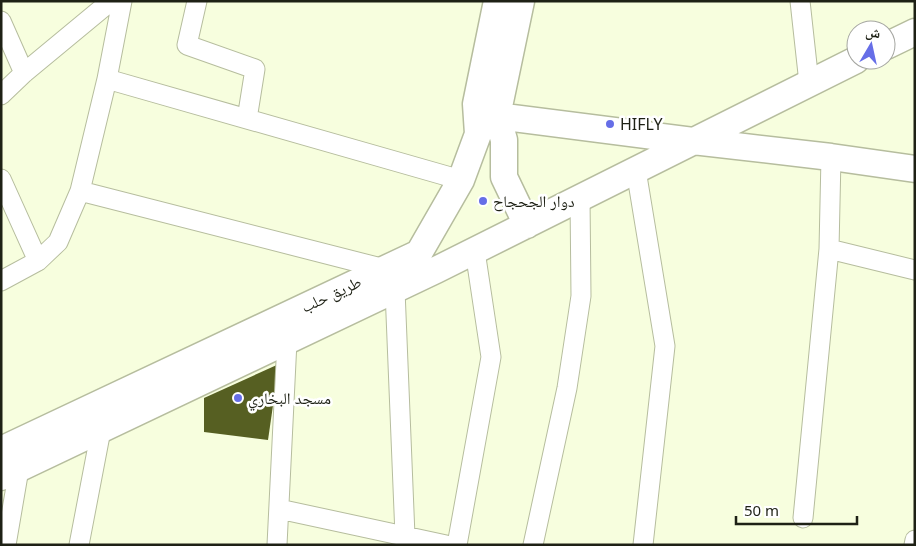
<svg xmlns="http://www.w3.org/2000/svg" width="916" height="546" viewBox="0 0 916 546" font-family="'Noto Sans','Noto Naskh Arabic',sans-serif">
  <rect width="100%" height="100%" fill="#f7fede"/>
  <path fill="#565f22" d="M279 364 268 440 204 432V398Z"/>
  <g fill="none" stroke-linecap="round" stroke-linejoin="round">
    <defs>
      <path id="street" d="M197 1 187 45 255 69 247 119
        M800 1 809 83
        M1 21 24 73
        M107 79 461 180
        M1 95 24 73 111 1
        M636 170 665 346 643 545
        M1 179 38 261
        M80 191 385 269
        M829 249 915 270
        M1 281 38 261 58 242 80 191 107 79 122 1
        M395 290 405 536
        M279 509 446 545
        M803 518 829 249 831 157
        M6 545 19 469
        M79 545 101 430
        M277 545 287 341
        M457 545 491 357 475 251
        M533 545 567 388 581 296 580 198
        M914 545 915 540"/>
      <path id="secondary" d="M521 1 497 116 504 140V177L527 225
        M886 46 915 32
        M497 116 693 141 831 157 915 169
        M1 450 419 253 461 180 478 134 476 104 497 1
        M1 477 436 270 856 60"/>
    </defs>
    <use href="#street" stroke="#b6bd9e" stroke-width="21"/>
    <use href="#secondary" stroke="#b6bd9e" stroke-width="29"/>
    <use href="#street" stroke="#fff" stroke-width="19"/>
    <use href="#secondary" stroke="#fff" stroke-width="26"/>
  </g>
  <g fill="#666ee7" stroke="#fff" stroke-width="2">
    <circle cx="610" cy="124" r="5"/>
    <circle cx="483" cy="201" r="5"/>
    <circle cx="238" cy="398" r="5"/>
  </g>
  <g text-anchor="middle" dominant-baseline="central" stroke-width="5" stroke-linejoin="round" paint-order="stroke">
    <g font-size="16" fill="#1e2115" stroke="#fff" text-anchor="start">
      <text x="620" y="124">HIFLY</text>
      <text x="493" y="201">دوار الجحجاح</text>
      <text x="248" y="398">مسجد البخاري</text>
    </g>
    <g font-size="16" fill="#1e2115" stroke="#fff">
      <text transform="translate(331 294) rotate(-25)">طريق حلب</text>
    </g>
  </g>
  <rect width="916" height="546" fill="none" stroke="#1e2115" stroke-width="5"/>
  <g transform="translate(871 45) rotate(9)"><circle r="24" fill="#ffffff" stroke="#a5a6a1"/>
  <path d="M0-4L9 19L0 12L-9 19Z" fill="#666ee7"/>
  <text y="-8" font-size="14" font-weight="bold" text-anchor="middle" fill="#1e2115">ش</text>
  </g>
  <path d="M736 516v8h121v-8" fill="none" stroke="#1e2115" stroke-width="2.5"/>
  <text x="744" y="516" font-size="15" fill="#1e2115" stroke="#ffffff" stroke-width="4" paint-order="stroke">50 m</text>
</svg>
